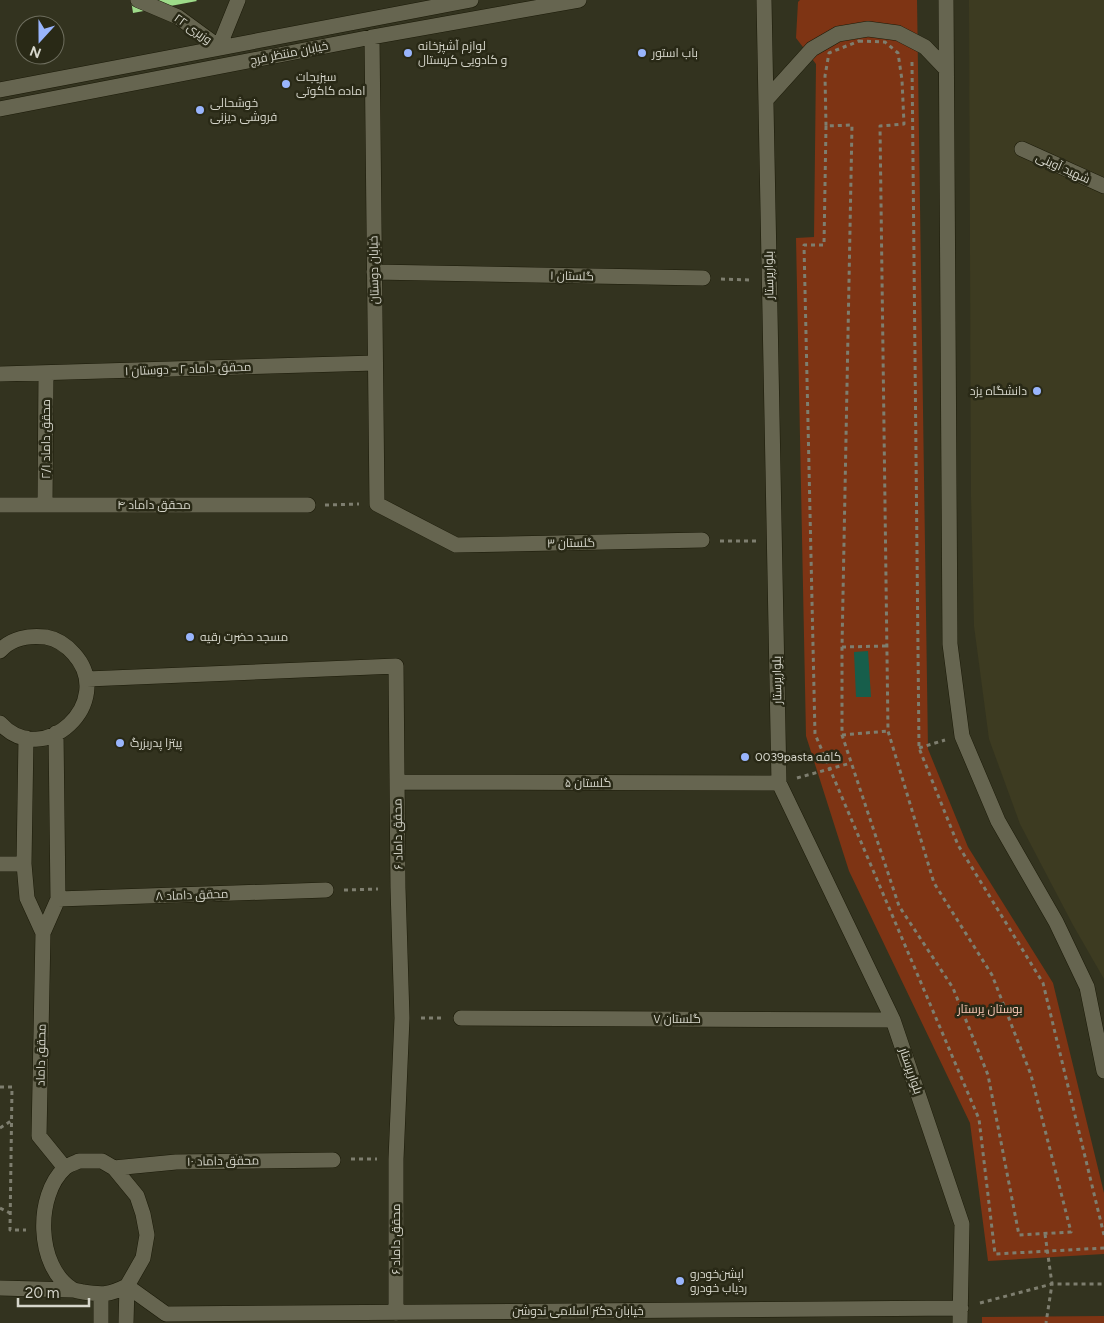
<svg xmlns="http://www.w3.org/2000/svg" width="1104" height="1323" viewBox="0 0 1104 1323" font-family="Figtree,Cairo,sans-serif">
  <defs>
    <filter id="shadow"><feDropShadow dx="4.5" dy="-4.5" stdDeviation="1" flood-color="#0009"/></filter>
  </defs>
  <rect width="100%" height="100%" fill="#33331f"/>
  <path fill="#3d3b21" d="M969 0H1104V979L1073 925 1020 824 989 739 974 626 971 496Z"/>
  <path fill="#7e3414" d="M800 0H917L928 749 968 847 1053 983 1104 1193V1254L988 1261 970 1123 849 871 806 736 796 238 814 237 816 64 796 38 798 2Z
    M1104 1316V1323H982V1317Z"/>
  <path fill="#175e4b" d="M868 651 871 697H856L854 652Z"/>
  <path fill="#9edb8a" filter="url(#shadow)" d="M131 0H196L197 1 133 13Z"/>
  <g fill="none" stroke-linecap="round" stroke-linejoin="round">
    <defs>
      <path id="minor" d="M138 0 178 17 219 47 238 0
        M764 0 779 783 893 1020 962 1224 960 1323
        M946 0 950 644 962 736 998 821 1056 922 1087 987 1104 1071
        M372 37 377 504 456 545 702 540
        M0 90 471 0
        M766 100 812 49 838 34 868 29 898 33 925 47 946 69
        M0 109 372 37 579 0
        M1022 149 1104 186
        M374 272 703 278
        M0 374 375 363
        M0 505H308
        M45 505 46 373
        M0 651C11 638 29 635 46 637 57 639 67 646 74 654 117 702 43 771 0 723
        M87 679 396 666 398 888 402 1018 396 1159V1313
        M56 733 58 899 43 933 39 1136 65 1168
        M26 738 24 864 27 898 43 933
        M397 782 779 783
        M0 864H24
        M58 899 326 890
        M461 1018 893 1020
        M79 1161H102L114 1168 137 1196 143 1214 147 1235 143 1258 127 1286C109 1295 103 1295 83 1292 79 1291 75 1291 72 1289 36 1266 35 1195 65 1168 68 1165 74 1163 79 1161Z
        M114 1168 176 1162 333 1160
        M127 1286 166 1314 961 1308
        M0 1288 73 1290
        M101 1295V1323
        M126 1323 127 1286"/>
    </defs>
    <use href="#minor" stroke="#1b1a08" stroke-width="16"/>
    <path stroke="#7e7e6f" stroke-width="3" stroke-dasharray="4 4" stroke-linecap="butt" d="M859 41 885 42 898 53 902 80 904 124 880 126 888 731 934 883 992 975 1031 1075 1071 1232 1019 1235 988 1075 953 988 899 906 842 735V647L852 125 826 126 825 76 829 53Z
      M912 62 919 748 958 845 1043 983 1104 1235
      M826 126 824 245H804L815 734 979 1119 995 1254 1104 1248
      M721 279 750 280
      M325 505 359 504
      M720 541H757
      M842 647 886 646
      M842 735 888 731
      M919 748 945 740
      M797 778 851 763
      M344 890 378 889
      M421 1018H443
      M0 1087H12L10 1230H26
      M0 1128 11 1121
      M351 1159H377
      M0 1208 10 1213
      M1045 1234 1052 1284 1046 1323
      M980 1303 1052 1284H1104"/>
    <use href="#minor" stroke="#666550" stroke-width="15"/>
  </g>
  <g fill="#99b5fd" stroke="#292916" stroke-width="2">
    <circle cx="408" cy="53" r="5"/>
    <circle cx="642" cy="53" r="5"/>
    <circle cx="286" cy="84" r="5"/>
    <circle cx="200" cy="110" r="5"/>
    <circle cx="1037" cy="391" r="5"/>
    <circle cx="190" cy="637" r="5"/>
    <circle cx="120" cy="743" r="5"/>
    <circle cx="745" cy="757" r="5"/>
    <circle cx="680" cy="1281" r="5"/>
  </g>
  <g text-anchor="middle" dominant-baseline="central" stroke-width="5" stroke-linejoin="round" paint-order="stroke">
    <g font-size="12" fill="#d6d6cb" stroke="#292916">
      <text transform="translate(193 29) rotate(35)">وزیری ۲۲</text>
      <text transform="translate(289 53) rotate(-11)">خیابان منتظر فرج</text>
      <text transform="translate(1063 168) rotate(24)">شهید آوینی</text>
      <text transform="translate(374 270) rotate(-91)">خیابان دوستان</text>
      <text transform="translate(769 275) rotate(-91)">بلوارپرستار</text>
      <text transform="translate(572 276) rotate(1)">گلستان ۱</text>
      <text transform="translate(188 369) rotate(-2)">محقق داماد ۲ - دوستان ۱</text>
      <text transform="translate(46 439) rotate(-90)">محقق داماد ۲/۱</text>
      <text x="154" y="505">محقق داماد ۴</text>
      <text transform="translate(571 543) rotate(-1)">گلستان ۳</text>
      <text transform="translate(777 680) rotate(-91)">بلوارپرستار</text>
      <text x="588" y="783">گلستان ۵</text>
      <text transform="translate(398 834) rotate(-91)">محقق داماد ۶</text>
      <text transform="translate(192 895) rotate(-2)">محقق داماد ۸</text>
      <text x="677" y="1019">گلستان ۷</text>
      <text transform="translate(41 1055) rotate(-89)">محقق داماد</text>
      <text transform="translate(911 1071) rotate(71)">بلوارپرستار</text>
      <text transform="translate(223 1161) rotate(-1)">محقق داماد ۱۰</text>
      <text transform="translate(396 1239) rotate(-90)">محقق داماد ۶</text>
      <text x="578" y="1311">خيابان دکتر اسلامی ندوشن</text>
    </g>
    <g font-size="12" fill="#d6d6cb" stroke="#292916" text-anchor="start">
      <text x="418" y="46">لوازم آشپزخانه<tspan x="418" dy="14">و کادویی کریستال</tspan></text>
      <text x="652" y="53">باب استور</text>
      <text x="296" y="77">سبزیجات<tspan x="296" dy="14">اماده کاکوتی</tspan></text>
      <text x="210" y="103">خوشحالی<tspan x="210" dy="14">فروشی دیزنی</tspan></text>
      <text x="1027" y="391" text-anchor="end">دانشگاه یزد</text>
      <text x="200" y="637">مسجد حضرت رقیه</text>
      <text x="130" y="743">پیتزا پدربزرگ</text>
      <text x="755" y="757">0039pasta کافه</text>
      <text x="690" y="1274">اپشن‌خودرو<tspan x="690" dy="14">ردیاب خودرو</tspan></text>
    </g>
    <g font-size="12" fill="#fac8b6" stroke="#292916">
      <text x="990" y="1009">بوستان پرستار</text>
    </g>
  </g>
  <g transform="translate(40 40) rotate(201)"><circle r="24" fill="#292916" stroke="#6e6e5e"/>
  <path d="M0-4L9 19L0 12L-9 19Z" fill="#99b5fd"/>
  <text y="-8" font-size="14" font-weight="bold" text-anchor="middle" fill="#d6d6cb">N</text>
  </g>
  <path d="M18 1298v8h71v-8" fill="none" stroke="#d6d6cb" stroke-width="2.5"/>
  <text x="25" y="1298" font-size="15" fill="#d6d6cb" stroke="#292916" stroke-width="4" paint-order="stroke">20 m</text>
</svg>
